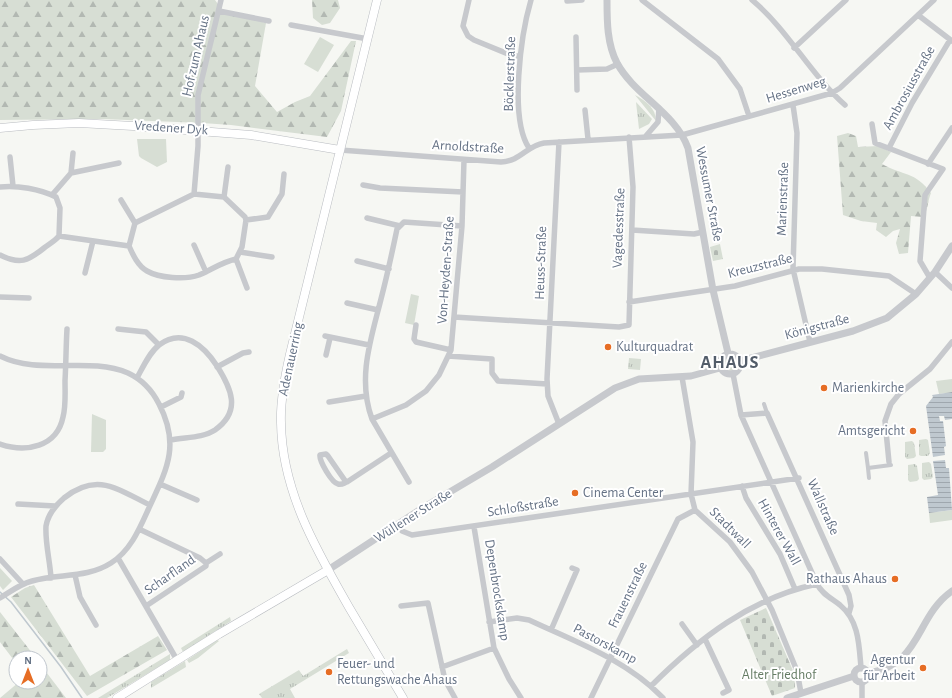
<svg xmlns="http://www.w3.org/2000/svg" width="952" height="698" viewBox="0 0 952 698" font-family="'Alegreya Sans',sans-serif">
  <defs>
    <pattern id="grass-tufts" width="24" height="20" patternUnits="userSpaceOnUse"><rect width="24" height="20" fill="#d7ded4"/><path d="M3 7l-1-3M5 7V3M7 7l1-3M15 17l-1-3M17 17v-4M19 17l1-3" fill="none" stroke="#b2b8b2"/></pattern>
    <pattern id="forest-firs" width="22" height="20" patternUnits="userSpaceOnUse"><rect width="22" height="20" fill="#d7ded4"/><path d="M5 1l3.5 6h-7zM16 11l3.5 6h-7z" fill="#b2b8b2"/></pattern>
    <pattern id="cemetery-stones" width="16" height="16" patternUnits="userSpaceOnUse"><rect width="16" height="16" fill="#d7ded4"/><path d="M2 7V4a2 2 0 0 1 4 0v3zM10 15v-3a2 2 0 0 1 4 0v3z" fill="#b2b8b2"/></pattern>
    <pattern id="water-rules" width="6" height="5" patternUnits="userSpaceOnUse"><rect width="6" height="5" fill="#bfc8cf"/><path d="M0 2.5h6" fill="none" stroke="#9fa7ae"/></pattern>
  </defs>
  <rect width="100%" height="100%" fill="#f6f7f3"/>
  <path fill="url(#grass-tufts)" d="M635 95C646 101 656 108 656 121Z
    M636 102 652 119 649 124 639 129Z
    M723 364a7 7 0 1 1 14 0a7 7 0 1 1-14 0Z
    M629 358 641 359 640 370 628 369Z
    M926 439 928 440 930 453 928 456H921L919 455V440Z
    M912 441 914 443 916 456 914 458 907 459 905 457V442Z
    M929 462 931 464 933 477 931 479 924 480 922 478V463Z
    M915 464 917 466 919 479 917 481 910 482 908 480V465Z
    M230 617 231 621 183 652 181 648Z
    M217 640 219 641 198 658 189 663 187 660Z
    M347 649 349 653 290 689 295 698H262L259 694 299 670 303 676Z
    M170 654V660L107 698H98Z
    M185 661 186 667 151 688V682Z"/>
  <path fill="url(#forest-firs)" d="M0 0H215L223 11 266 23 255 86 277 112 295 102 310 96 351 41H356L341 111 327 137 231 125 202 123 102 119 0 120Z
    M312 0H338L340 8 330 23 322 25 313 18Z
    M848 133 856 136 858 147 878 146 891 152 882 164C903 176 915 171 931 193 927 203 929 207 923 217L911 216 908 253 899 254 896 243 900 229 893 231 886 237 876 230 877 223 861 221 843 215 837 136Z
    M34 585 90 676 158 636 167 650 87 696 11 597 25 588Z
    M0 612 36 658H16V663L0 642Z
    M40 664 66 698H0L19 682H40Z"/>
  <path fill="url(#cemetery-stones)" d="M720 244 723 259 713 261 710 247Z
    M766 608 794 673 795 688 772 696 740 620Z"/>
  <path fill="#d7ded4" d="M320 37 334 45 318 72 304 64Z
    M137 139H166L167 162 157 167 141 158 139 156Z
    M411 294 419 296 414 325 405 323Z
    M952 379V392L939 394 936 381Z
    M92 414 106 420V449L103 452H91Z
    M952 510V520L930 523 929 513Z
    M0 568 12 581 3 590 0 586Z"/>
  <path fill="url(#water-rules)" d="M952 392V419L945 420 944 416H939L940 421H943L946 446 944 447 945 455 933 457 926 406 933 397 932 395Z
    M945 460 946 468H949L952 510 929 513 927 497 938 495 933 461Z"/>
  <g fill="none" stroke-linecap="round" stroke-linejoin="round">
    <path stroke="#bfc8cf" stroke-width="1.5" d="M0 592 11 602 61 667 82 698"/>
    <defs>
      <path id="secondary" d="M377 0 290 354C285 376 280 400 281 423 282 492 317 551 350 609 368 639 385 668 403 698
        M0 128 33 125 79 123 133 126 251 135 340 150
        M117 698 219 634 328 570"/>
    </defs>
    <use href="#secondary" stroke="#b9bcc1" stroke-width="9"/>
    <path stroke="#c7c9cd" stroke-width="4" d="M764 404 767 413
      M866 453 868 468
      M869 478 868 468 891 465"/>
    <path stroke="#c7c9cd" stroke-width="5.5" d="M221 0 198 95V146L194 194 224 197 245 217 246 220 242 247 236 259
      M469 0 463 26 468 36 474 40 513 56H520
      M642 0 718 59 740 89 749 116
      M752 0C788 30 810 74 845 105
      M567 1 582 0
      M219 11 269 21
      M918 15 952 41
      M291 25 368 39
      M576 37 577 90
      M794 48 846 0
      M577 70 607 69 618 64
      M793 105 797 133 793 269 810 342
      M585 110 588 139
      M872 124 875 143 943 169 925 195 920 261 930 278
      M645 137 658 122 659 108
      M529 148C509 118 521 34 531 0
      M889 148 912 103 950 40
      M340 150 501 162C521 161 526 146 544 143L682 135 832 93 840 88 934 0
      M10 157 13 186
      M928 164 952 128
      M71 173 119 163
      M363 185 380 188 463 192
      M0 187C17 185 40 189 56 197L60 208 59 236
      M52 195 71 173 73 153
      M224 197 228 167
      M121 200 135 223
      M367 218 400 226
      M246 220 268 217 282 194 284 174
      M632 230 694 234 703 232
      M194 245 206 272
      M129 246 135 223 194 194
      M240 252 272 257
      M0 255C20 265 28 261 44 248 49 244 55 241 59 236L129 246C133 255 138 266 147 271 159 278 185 280 199 275 211 270 222 262 236 259L247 288
      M357 261 389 269
      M935 272 952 288
      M85 273 93 241
      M0 297 29 298
      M629 302 735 286 799 269H822L889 276 916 294
      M347 303 378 310
      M454 317 619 327 629 325 633 187 629 137
      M416 325 414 339 416 342 451 350
      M118 329 146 332 159 345
      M325 336 369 345
      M326 355 330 338
      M0 356C39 376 88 356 128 373 143 380 152 390 159 404 181 446 166 471 148 510 139 530 130 551 111 563 86 579 58 573 32 581 20 584 10 592 0 598
      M448 356 492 359V373L498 381 547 384
      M217 367 243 353 249 352
      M733 374 741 415 817 584C822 594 831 598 840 605 859 621 859 644 861 668
      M682 377 693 442 691 494 695 510 730 542 752 572 772 610 797 671 801 693
      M137 378C143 367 149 353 159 345 183 327 204 346 217 366 231 388 242 411 215 430 203 438 185 437 171 440
      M329 402 366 396
      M161 407 181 397 182 393
      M741 415 767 413 849 595 851 606 849 613
      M372 419 406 405 426 391 439 375 451 350 462 226 464 160
      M559 424 548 396 547 379 559 142
      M0 444C26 453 57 447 63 417 66 406 65 392 65 381 66 363 66 346 67 329
      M889 462 885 421 891 404 899 394 930 369 952 342
      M346 482 328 456 326 454 320 455C319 461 332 483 338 484 342 485 344 483 347 482L391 453
      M409 482 372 419C357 378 371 339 381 299 387 276 392 253 397 229L404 222 462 226
      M160 484 197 500
      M742 486 746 498 780 554 795 589
      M18 504 55 506
      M398 525 402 531 412 535 799 478
      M474 527 494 648 509 679 521 698
      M139 529 200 558 206 563V566L146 606
      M118 558 177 660
      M0 559 23 584
      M206 563 220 554
      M75 575 80 597 96 625
      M51 578C50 561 45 543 46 526 48 514 55 506 64 498 97 472 117 489 150 505
      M401 606 428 603 445 680 455 698
      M489 622 517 618 529 620C576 642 627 660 663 698
      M682 624 697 645
      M551 630 577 570 572 568
      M705 639 729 690 723 693
      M442 667 494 648
      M862 682V698
      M651 686C698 639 751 598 817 584
      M591 698 678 519 695 510"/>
    <path stroke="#c7c9cd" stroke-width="7" d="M607 0C607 21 607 44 617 63 635 96 675 112 688 148L713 290 728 353
      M720 364a10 10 0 1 1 20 0a10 10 0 1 1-20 0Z
      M740 361 853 331 887 318 916 294 935 272 952 246
      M328 570 421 509 492 467 615 388 639 379 691 376 720 368
      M854 675a7 7 0 1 1 14 0a7 7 0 1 1-14 0Z
      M869 673C922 664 915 617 952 591
      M787 698 854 676"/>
    <use href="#secondary" stroke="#fff" stroke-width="8"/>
  </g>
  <g fill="#e66d24" stroke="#fff" stroke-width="1.5">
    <circle cx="608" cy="347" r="4"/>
    <circle cx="824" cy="388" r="4"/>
    <circle cx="913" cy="431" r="4"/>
    <circle cx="575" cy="493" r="4"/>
    <circle cx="895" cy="579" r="4"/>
    <circle cx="923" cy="668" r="4"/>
    <circle cx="329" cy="672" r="4"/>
  </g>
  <g text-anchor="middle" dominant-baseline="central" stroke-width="4" stroke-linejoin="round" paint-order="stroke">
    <g font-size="14" fill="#657285" stroke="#fff">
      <text transform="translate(196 56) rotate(-77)">Hof zum Ahaus</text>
      <text transform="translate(510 74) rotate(-88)">Böcklerstraße</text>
      <text transform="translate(909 88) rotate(-61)">Ambrosiusstraße</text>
      <text transform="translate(796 90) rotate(-17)">Hessenweg</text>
      <text transform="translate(171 128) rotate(4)">Vredener Dyk</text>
      <text transform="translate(468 147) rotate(3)">Arnoldstraße</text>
      <text transform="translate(709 194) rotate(79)">Wessumer Straße</text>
      <text transform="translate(783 199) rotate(-88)">Marienstraße</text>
      <text transform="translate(619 228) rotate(-88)">Vagedesstraße</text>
      <text transform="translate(541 263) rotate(-88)">Heuss-Straße</text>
      <text transform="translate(760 266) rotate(-14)">Kreuzstraße</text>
      <text transform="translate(446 270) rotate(-86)">Von-Heyden-Straße</text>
      <text transform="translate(817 327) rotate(-15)">Königstraße</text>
      <text transform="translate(291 359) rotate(-78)">Adenauerring</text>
      <text transform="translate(523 507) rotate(-9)">Schloßstraße</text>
      <text transform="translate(823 507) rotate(66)">Wallstraße</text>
      <text transform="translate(413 516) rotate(-32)">Wüllener Straße</text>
      <text transform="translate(730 528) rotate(45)">Stadtwall</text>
      <text transform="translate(779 532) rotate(61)">Hinterer Wall</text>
      <text transform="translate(170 575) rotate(-35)">Scharfland</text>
      <text transform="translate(497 590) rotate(81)">Depenbrockskamp</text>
      <text transform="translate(628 595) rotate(-64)">Frauenstraße</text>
      <text transform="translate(605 644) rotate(28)">Pastorskamp</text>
    </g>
    <g font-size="14" fill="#657285" stroke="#fff" text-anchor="start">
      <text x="616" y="347">Kulturquadrat</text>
      <text x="832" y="388">Marienkirche</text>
      <text x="905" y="431" text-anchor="end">Amtsgericht</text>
      <text x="583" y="493">Cinema Center</text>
      <text x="887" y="579" text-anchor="end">Rathaus Ahaus</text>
      <text x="915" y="660" text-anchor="end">Agentur<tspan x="915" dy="16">für Arbeit</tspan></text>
      <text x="337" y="664">Feuer- und<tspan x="337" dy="16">Rettungswache Ahaus</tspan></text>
    </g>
    <g font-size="14" fill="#657c64" stroke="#fff">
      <text x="779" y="675">Alter Friedhof</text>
    </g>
    <g font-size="18" font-weight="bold" letter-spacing="1" fill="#535d6a" stroke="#fff">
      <text x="730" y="363">AHAUS</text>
    </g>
  </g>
  <g transform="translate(28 670)"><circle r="19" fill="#ffffff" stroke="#c1c7ce"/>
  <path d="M0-3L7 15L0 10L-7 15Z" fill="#e66d24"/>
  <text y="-6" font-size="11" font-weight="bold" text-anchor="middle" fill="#657285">N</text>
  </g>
</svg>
